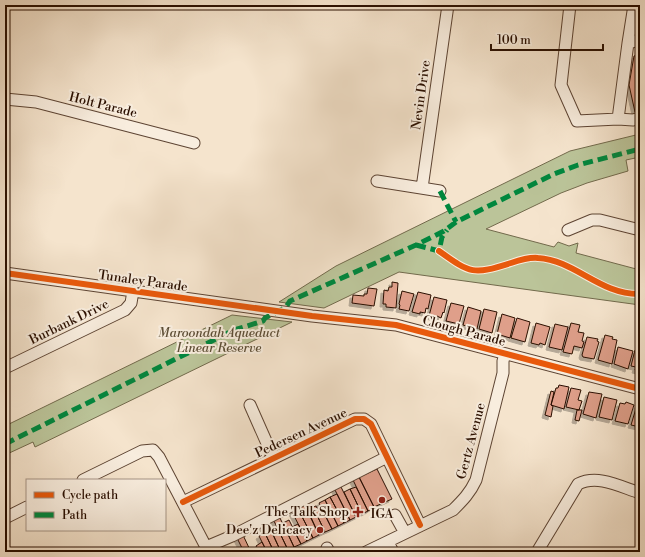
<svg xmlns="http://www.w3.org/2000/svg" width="645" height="557" viewBox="0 0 645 557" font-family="'Libre Bodoni',serif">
  <defs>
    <filter id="shadow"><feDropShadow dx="-3" dy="3" stdDeviation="0" flood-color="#0004"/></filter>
  </defs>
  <rect width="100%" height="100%" fill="#f5e4cd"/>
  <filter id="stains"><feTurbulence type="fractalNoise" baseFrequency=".005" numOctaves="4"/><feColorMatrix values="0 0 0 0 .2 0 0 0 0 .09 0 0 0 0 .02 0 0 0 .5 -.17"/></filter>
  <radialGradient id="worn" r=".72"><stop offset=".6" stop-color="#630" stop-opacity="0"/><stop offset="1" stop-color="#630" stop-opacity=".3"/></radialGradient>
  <path fill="#bbc499" stroke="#726a4c" d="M640 134V157L626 160 628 171 587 183 561 193 486 229 554 247 558 242 569 246 578 243 576 253 640 270V305L399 272 324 308 279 302 336 266 570 151Z
    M232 315 292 322 35 447 33 442 5 455V426Z"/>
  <path fill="#df9f8a" stroke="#2a0f00" filter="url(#shadow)" d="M640 54V110L635 112 629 85 634 56Z
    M392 282 398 283 396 308 386 307V304H383L384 290 388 291 389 287H392Z
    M368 288 377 289 374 306 352 303 353 295 364 296V294H367Z
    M402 291 414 294 409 311 399 309 400 305 399 304Z
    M418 292 431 295 428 309 426 308 425 313 420 312V314L412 312Z
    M434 297 447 300 444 313 443 312 441 318 437 316 436 318 429 316Z
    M451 303 464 306 459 324 446 321Z
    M468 307 481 311 477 329 463 325Z
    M484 309 497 312 492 333 479 329Z
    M502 314 515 318 510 338 497 334Z
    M517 318 530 322 525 342 511 338Z
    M536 323 550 327 545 345 540 343 539 345 531 343Z
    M571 323 580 325 578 332 584 333 582 341 584 342 582 348 574 346 572 354 563 352Z
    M555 324 568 327 562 350 549 347Z
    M605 335 613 337 612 339 617 340 612 364 598 360Z
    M587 337 598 339 597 341 599 342 594 359 583 357 582 355Z
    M618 347 633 351 628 369 614 364Z
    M640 349V371L635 370 636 367 631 366 635 350 640 351Z
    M559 385 569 387 564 409 551 405 556 388H558Z
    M571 388 581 390 578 400 582 401 579 410 566 407Z
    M551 391 554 392 551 405 553 406 551 417 545 415Z
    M589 392 602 394 596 418 583 414Z
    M604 397 617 400 612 420 599 417Z
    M626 402 634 405 628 424 615 421 620 403 625 404Z
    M637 405 640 406V427L631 425Z
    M577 410H582L579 421 575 420Z
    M377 469 392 499 374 507 359 477Z
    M359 477 374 507 368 511 353 480Z
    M340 485 356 517 350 520 334 488Z
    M356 487 368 511 362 514 350 489Z
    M350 489 362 514 356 517 344 492Z
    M337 494 350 520 344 523 330 497Z
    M330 497 344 523 338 526 325 500Z
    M325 500 338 526 332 529 319 503Z
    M304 504 319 535 313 538 297 507Z
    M316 506 318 510 322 509 332 529 325 532 313 507Z
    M297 507 313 538 307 541 291 510Z
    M316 513 325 532 319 535 310 515Z
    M279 516 294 547 288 550 273 519Z
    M289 520 301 544 294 547 283 523Z
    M268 524 281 552H274L262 527Z
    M298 524 307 541 301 544 292 527Z
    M277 527 288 550 284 552H281L271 530Z
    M242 533 251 552H244L236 536Z
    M265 533 274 552H267L259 536Z
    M262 542 267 552H259L256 546Z"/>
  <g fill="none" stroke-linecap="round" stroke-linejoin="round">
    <defs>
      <path id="minor" d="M570 5 561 85 577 121 618 119 628 43 640 40
        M628 43 634 5
        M5 99 36 102 194 143
        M618 119 633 120 640 118
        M377 181 440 191
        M422 188 448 5
        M568 230 592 220H600L640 230
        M5 273 312 316 396 325 640 389
        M5 368 125 310 131 303 133 291
        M250 405 273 457
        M83 480 142 451 153 450 159 457 206 547 232 536 387 457
        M183 502 355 419H364L371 424 420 525
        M395 515 405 533
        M5 518 27 507
        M388 542 393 552
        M327 548 329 552
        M366 552 453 510C463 500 470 493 476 480L503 373V361L505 354
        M537 552 578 484C598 474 621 487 640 493"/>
    </defs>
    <use href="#minor" stroke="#5d4433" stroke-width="13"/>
    <use href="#minor" stroke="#f8edde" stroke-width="11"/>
    <path stroke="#00873e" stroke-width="5" stroke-dasharray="10 5" stroke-linecap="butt" d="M440 191 456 222
      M416 245 439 251 442 237 447 230
      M5 444 234 330 263 321 265 318 286 307 290 301 416 245 444 231 456 222 554 174 578 165 640 149"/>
    <defs>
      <path id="cycleway" d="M439 251C471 274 473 275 511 263 520 260 529 257 538 258 575 260 600 295 640 294
        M5 273 312 316 396 325 640 389
        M183 502 355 419H364L371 424 420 525"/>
    </defs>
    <use href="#cycleway" stroke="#f8edde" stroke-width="8"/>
    <use href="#cycleway" stroke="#e8590c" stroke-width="6"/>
  </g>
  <g fill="#8f2418" stroke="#f8edde" stroke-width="1.5">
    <circle cx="382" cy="500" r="4"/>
    <path d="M356 506h4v4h4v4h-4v4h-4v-4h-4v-4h4z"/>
    <circle cx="320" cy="530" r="4"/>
  </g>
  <g text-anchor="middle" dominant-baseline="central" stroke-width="4" stroke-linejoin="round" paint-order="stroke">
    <g font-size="13" fill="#2a0f00" stroke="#f8edde">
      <text transform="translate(421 95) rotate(-82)">Nevin Drive</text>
      <text transform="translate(103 105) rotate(14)">Holt Parade</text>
      <text transform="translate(143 281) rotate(8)">Tunaley Parade</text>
      <text transform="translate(69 322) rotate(-26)">Burbank Drive</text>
      <text transform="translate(464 331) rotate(15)">Clough Parade</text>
      <text transform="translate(301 433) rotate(-25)">Pedersen Avenue</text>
      <text transform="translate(471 441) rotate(-75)">Gertz Avenue</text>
    </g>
    <g font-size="13" font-style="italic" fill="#5d4e36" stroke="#f8edde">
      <text x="219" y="333">Maroondah Aqueduct<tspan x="219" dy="15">Linear Reserve</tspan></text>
    </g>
    <g font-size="13" fill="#2a0f00" stroke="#f8edde" text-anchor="end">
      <text x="349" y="512">The Talk Shop</text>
      <text x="382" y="514" text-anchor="middle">IGA</text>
      <text x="312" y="530">Dee'z Delicacy</text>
    </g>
  </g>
  <rect width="645" height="557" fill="none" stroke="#f5e4cd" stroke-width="20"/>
  <rect x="6" y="6" width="633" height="545" fill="none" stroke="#2a0f00" stroke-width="2"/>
  <rect x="10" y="10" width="625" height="537" fill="none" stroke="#2a0f00"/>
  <rect x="26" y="479" width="140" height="52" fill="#f8edde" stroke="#a69485"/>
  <rect x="34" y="492" width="20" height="6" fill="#e8590c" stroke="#a69485"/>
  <text x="62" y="499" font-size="12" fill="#2a0f00">Cycle path</text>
  <rect x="34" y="512" width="20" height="6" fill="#00873e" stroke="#a69485"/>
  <text x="62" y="519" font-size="12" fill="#2a0f00">Path</text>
  <path d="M491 44v6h112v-6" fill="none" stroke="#2a0f00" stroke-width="2"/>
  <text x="497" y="44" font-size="12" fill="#2a0f00" stroke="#f8edde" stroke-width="3" paint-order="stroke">100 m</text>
  <rect width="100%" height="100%" filter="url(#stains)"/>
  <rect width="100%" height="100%" fill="url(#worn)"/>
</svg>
